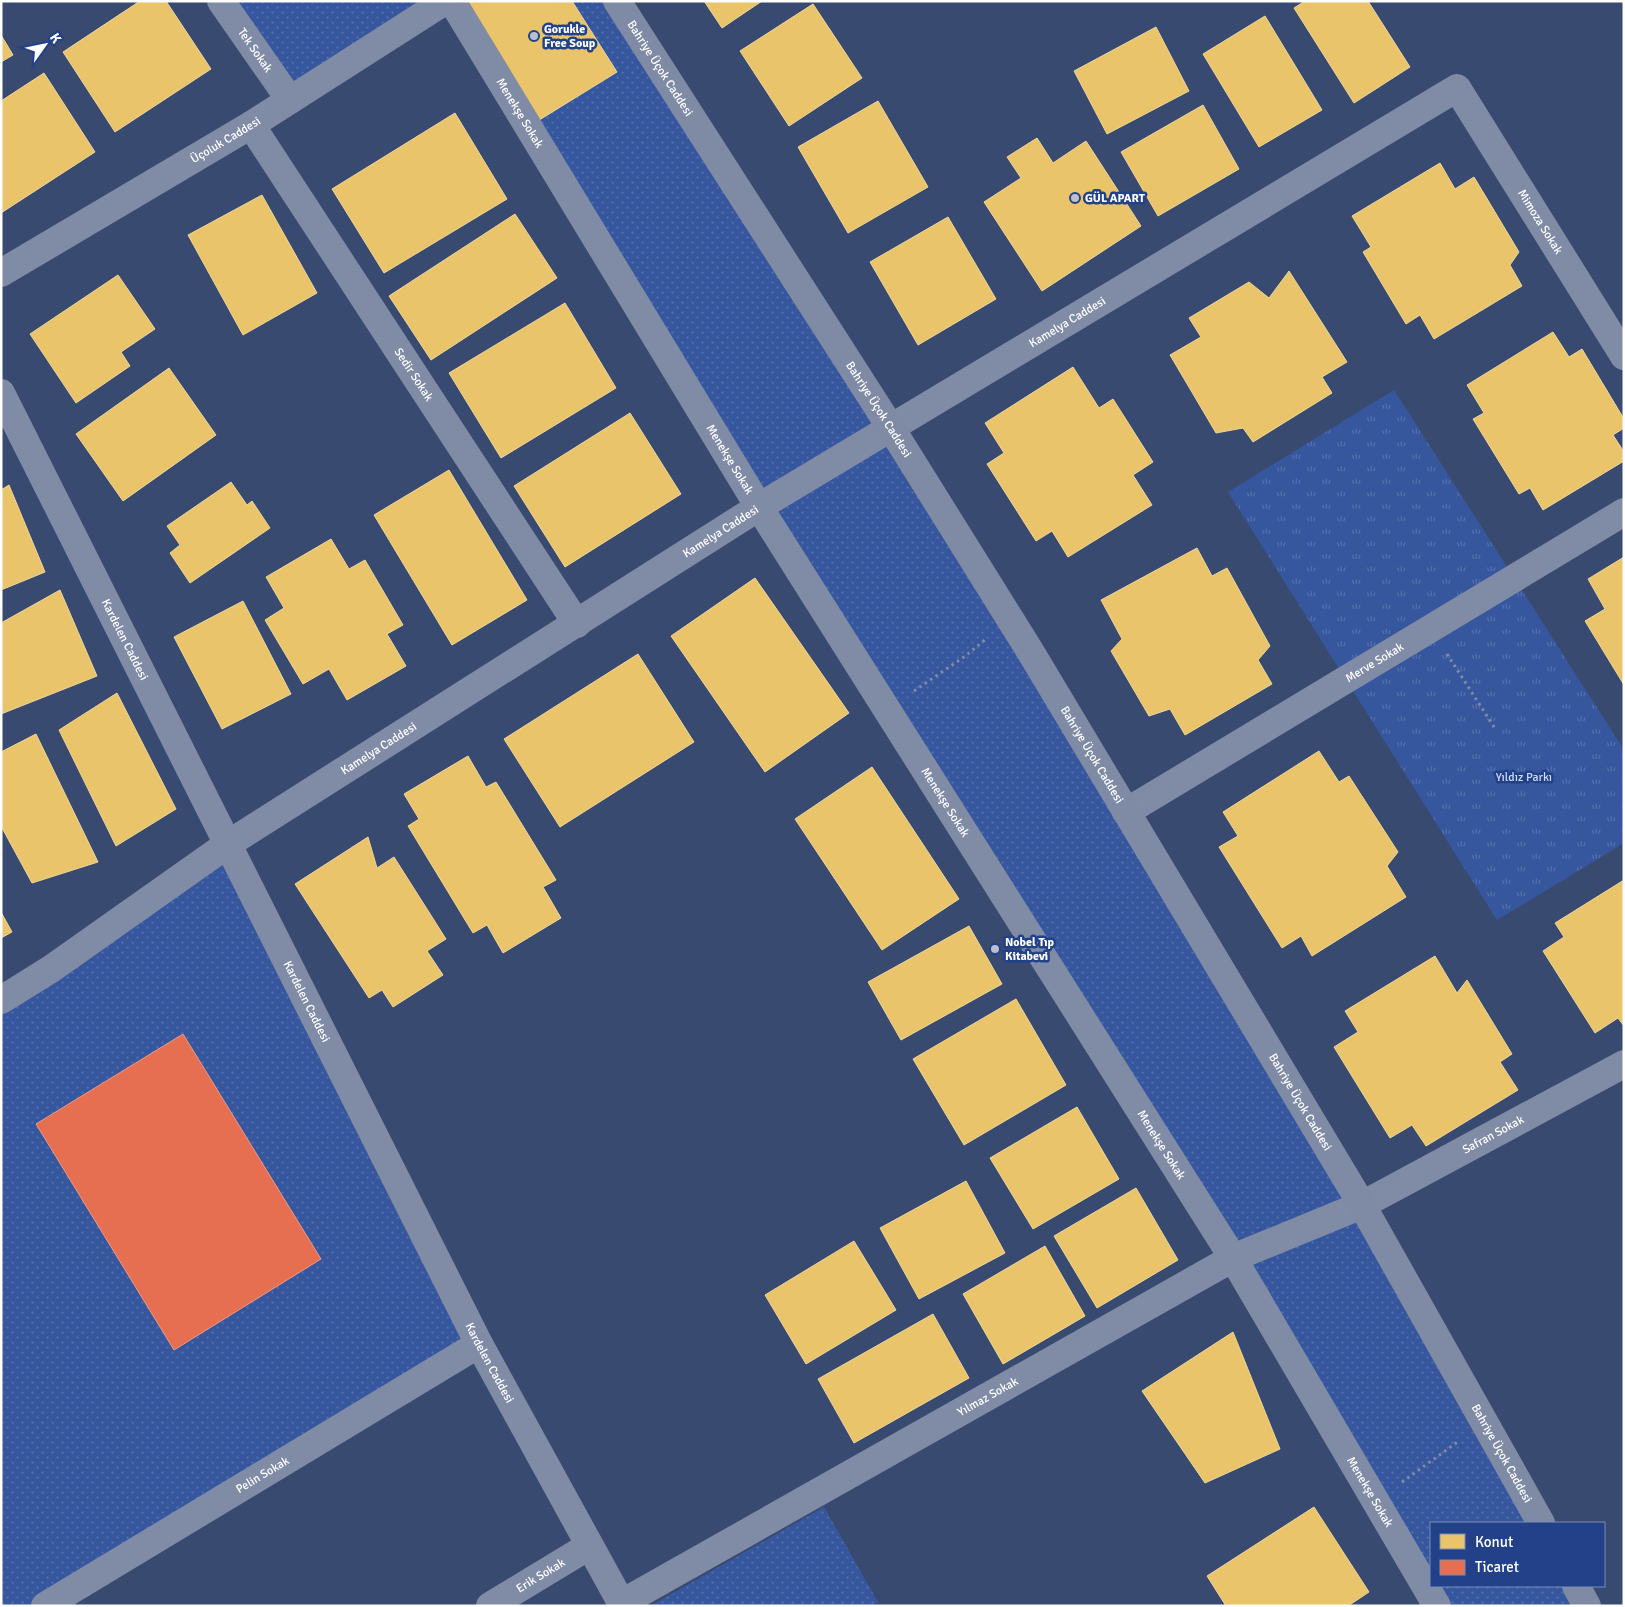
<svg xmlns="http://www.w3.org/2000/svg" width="1625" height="1607" viewBox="0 0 1625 1607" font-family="Signika,sans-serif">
  <defs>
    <pattern id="grass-dots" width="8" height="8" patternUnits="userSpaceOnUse" patternTransform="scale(1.25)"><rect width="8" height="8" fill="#36579e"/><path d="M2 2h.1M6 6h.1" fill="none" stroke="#5470ad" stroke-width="1.8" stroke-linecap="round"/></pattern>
    <pattern id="park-tufts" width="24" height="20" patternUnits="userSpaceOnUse" patternTransform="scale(1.25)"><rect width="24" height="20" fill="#36579e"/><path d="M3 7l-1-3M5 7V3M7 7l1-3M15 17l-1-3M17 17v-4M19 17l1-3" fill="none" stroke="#5470ad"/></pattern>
  </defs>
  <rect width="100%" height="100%" fill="#394a71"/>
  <path fill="url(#grass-dots)" d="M221 1H447L290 100Z
    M452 1H617L891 428 1541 1523H1431V1586H1576L1587 1606H1437Z
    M228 844 479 1344 45 1606H1V993Z
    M824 1507 878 1602 872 1606 652 1605Z"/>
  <path fill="url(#park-tufts)" d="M1394 390 1624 750V843L1497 920 1228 492Z"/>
  <path fill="#e9c46a" stroke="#f0d697" d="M140 1H166L211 69 115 132 63 52Z
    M452 1H572L617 72 528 127Z
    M704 1H762L722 28Z
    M1305 1H1368L1410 67 1354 103 1294 8Z
    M813 4 862 78 789 126 740 51Z
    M1265 16 1322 110 1259 147 1203 54Z
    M1156 27 1189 91 1107 134 1074 71Z
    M1 35 13 55 1 62Z
    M44 73 95 152 1 213V101Z
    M878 101 928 187 848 233 798 147Z
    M1203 105 1239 169 1158 216 1121 152Z
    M455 113 507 199 384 273 332 189Z
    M1037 138 1053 163 1086 141 1141 226 1042 291 984 202 1021 178 1007 157Z
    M1440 163 1455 189 1474 177 1519 252 1510 265 1522 286 1434 339 1420 315 1406 324 1363 252 1371 247 1352 216Z
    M262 195 317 293 243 335 188 235Z
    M515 214 557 278 431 360 389 296Z
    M948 217 996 299 918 345 870 262Z
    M1289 271 1347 362 1322 377 1332 393 1253 442 1243 428 1216 433 1170 355 1201 337 1189 318 1249 282 1269 298Z
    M118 275 155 329 121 352 130 366 76 403 30 334Z
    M565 303 616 388 501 458 449 373Z
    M1553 332 1569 357 1582 349 1624 419V428L1613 435 1624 452V461L1543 510 1530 488 1519 494 1473 419 1484 413 1467 385Z
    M1073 367 1099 408 1113 399 1153 462 1133 475 1152 505 1068 557 1052 531 1036 541 987 464 1004 453 985 423Z
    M169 368 216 435 123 501 76 434Z
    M630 413 681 494 565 567 514 486Z
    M449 470 527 600 452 645 374 515Z
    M231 482 247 505 252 501 270 528 190 583 170 553 180 545 167 526Z
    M9 485 45 572 1 590V490Z
    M331 539 349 569 365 560 403 625 387 634 406 666 347 700 329 669 303 684 265 620 284 608 266 577Z
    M1197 548 1212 576 1227 568 1270 646 1258 660 1272 684 1185 735 1170 709 1149 716 1111 651 1122 639 1101 600Z
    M1624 557V685L1585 621 1605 609 1588 579Z
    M755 578 849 713 765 772 671 636Z
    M60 590 97 676 1 714V623Z
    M243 601 291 694 222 729 174 637Z
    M638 654 694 742 560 827 504 739Z
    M117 693 176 809 116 846 59 730Z
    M36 734 98 862 32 883 1 826V752Z
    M1319 751 1339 782 1349 776 1398 852 1387 866 1406 897 1312 956 1301 936 1282 948 1219 847 1238 836 1223 812Z
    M468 756 486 787 496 782 556 880 543 887 561 918 503 953 487 925 473 933 408 826 419 819 404 794Z
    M872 767 959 899 882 950 795 819Z
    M368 837 377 868 394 857 446 939 427 951 443 975 393 1007 382 990 369 998 295 884Z
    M1624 880V1026L1618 1018 1595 1033 1543 951 1564 937 1555 923Z
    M1 912 12 932 1 938Z
    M969 926 1002 984 901 1040 868 982Z
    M1435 956 1457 993 1467 980 1512 1054 1500 1062 1518 1090 1426 1146 1412 1125 1390 1138 1334 1047 1358 1032 1345 1011Z
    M1016 999 1066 1085 964 1145 913 1059Z
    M1077 1107 1119 1179 1033 1229 990 1158Z
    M966 1181 1005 1253 919 1299 880 1228Z
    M1136 1188 1178 1260 1097 1308 1054 1236Z
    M854 1241 896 1310 806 1364 765 1295Z
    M1045 1246 1085 1316 1003 1364 963 1294Z
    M933 1314 969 1378 854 1443 818 1379Z
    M1233 1332 1280 1449 1205 1483 1142 1391Z
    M1314 1507 1369 1592 1348 1606H1226L1207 1576Z"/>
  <path fill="#e76f51" stroke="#ee9a85" d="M183 1034 321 1259 174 1350 36 1124Z"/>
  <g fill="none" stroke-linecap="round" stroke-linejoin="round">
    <path stroke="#808ba6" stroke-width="3" stroke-dasharray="2.5 4" stroke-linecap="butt" d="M1447 654 1496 730
      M914 691 964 657 986 639
      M1402 1482 1459 1441"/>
    <g stroke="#808ba6" stroke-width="28">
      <path id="s1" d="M221 1 290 100"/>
      <path id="s2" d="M452 1 759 507 1233 1258 1437 1606"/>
      <path id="s3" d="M251 125 577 624"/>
      <path id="s4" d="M1 273 251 125 445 1"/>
      <path id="s5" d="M1 393 479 1344 623 1606"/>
      <path id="s6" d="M1126 812 1624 512"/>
      <path id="s7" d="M1 1000 51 969 228 844 759 507 1457 88 1624 356"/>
      <path id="s8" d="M622 1603 1233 1258 1362 1205 1624 1064"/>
      <path id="s9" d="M45 1606 479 1344"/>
      <path id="s10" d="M490 1606 589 1546"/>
    </g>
    <g stroke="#7f8aa4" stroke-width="28">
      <path id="s11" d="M617 1 891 428 1030 651 1362 1205 1541 1523"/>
      <path d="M1576 1586 1587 1606"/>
    </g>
  </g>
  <g fill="#bac0cd" stroke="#224188" stroke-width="2">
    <circle cx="534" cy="36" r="5"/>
    <circle cx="1075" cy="198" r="5"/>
    <circle cx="995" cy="949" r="5"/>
  </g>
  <g text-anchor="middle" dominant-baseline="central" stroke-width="5" stroke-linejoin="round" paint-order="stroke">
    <g font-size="12" font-weight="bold" fill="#fff" stroke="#224188" text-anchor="start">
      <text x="544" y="29">Gorukle<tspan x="544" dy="14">Free Soup</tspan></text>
      <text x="1085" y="198">GÜL APART</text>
      <text x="1005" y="942">Nobel Tıp<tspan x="1005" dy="14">Kitabevi</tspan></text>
    </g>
    <g font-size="12" fill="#fff" stroke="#224188">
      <text stroke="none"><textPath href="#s1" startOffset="60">Tek Sokak</textPath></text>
      <text stroke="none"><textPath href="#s11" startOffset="80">Bahriye Üçok Caddesi</textPath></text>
      <text stroke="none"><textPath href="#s2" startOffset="131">Menekşe Sokak</textPath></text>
      <text stroke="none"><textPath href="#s4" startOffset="261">Üçoluk Caddesi</textPath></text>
      <text stroke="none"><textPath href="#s7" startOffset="1876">Mimoza Sokak</textPath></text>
      <text stroke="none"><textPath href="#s7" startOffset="1264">Kamelya Caddesi</textPath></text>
      <text stroke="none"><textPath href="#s3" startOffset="298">Sedir Sokak</textPath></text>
      <text stroke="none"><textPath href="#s11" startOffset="485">Bahriye Üçok Caddesi</textPath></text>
      <text stroke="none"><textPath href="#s2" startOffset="536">Menekşe Sokak</textPath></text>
      <text stroke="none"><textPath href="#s7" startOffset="859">Kamelya Caddesi</textPath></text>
      <text stroke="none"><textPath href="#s5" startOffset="276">Kardelen Caddesi</textPath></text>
      <text stroke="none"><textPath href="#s6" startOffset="290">Merve Sokak</textPath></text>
      <text stroke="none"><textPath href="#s7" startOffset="454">Kamelya Caddesi</textPath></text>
      <text stroke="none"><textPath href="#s11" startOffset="891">Bahriye Üçok Caddesi</textPath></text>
      <text stroke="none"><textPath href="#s2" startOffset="941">Menekşe Sokak</textPath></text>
      <text stroke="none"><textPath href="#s5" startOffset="681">Kardelen Caddesi</textPath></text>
      <text stroke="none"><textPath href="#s11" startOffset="1296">Bahriye Üçok Caddesi</textPath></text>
      <text stroke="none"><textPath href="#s8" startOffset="990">Safran Sokak</textPath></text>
      <text stroke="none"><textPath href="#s2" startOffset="1346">Menekşe Sokak</textPath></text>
      <text stroke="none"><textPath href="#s5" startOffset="1086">Kardelen Caddesi</textPath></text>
      <text stroke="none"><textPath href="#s8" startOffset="420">Yılmaz Sokak</textPath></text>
      <text stroke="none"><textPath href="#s11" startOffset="1701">Bahriye Üçok Caddesi</textPath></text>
      <text stroke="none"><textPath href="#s9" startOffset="254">Pelin Sokak</textPath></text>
      <text stroke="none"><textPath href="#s2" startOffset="1751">Menekşe Sokak</textPath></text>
      <text stroke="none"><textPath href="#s10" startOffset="59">Erik Sokak</textPath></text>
    </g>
    <g font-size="12" fill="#d1def7" stroke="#224188">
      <text x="1524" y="777">Yıldız Parkı</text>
    </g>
  </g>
  <rect width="1625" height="1607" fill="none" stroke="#ffffff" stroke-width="5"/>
  <rect x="1430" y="1522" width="175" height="65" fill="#224188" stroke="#7a8db8"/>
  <rect x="1440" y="1534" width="25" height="15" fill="#e9c46a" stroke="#7a8db8"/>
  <text x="1475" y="1547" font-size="15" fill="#ffffff">Konut</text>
  <rect x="1440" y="1560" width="25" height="15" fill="#e76f51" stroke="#7a8db8"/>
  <text x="1475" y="1572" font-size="15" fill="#ffffff">Ticaret</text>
  <g transform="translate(45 45) rotate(57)" stroke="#224188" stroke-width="4" paint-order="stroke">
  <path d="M0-4L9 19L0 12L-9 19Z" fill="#ffffff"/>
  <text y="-8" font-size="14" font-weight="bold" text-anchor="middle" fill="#ffffff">K</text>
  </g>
</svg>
